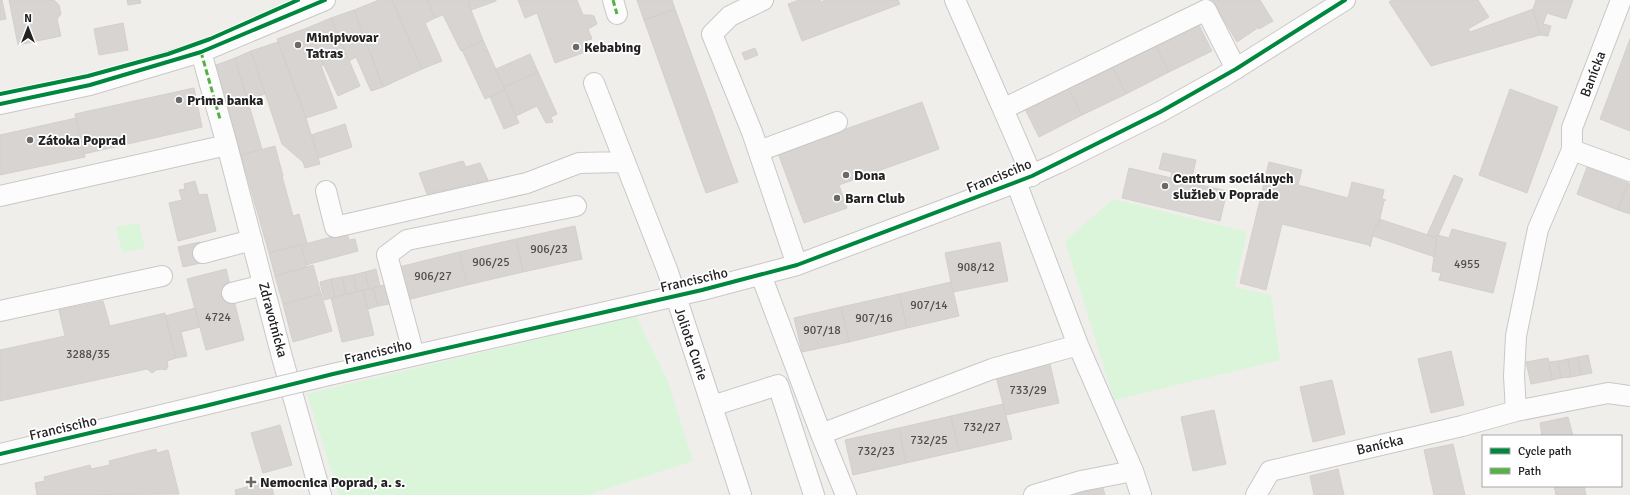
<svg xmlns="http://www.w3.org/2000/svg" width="1630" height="495" viewBox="0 0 1630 495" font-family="Signika,sans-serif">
  <rect width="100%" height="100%" fill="#f0eeeb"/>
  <path fill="#daf5da" d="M1113 199 1247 232 1235 287 1271 295 1280 360 1114 400 1065 241Z
    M139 223 145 248 122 253 116 227Z
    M636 316 667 379 693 461 588 495H339L307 394Z"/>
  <path fill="#d7d4d2" stroke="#d3d0cc" d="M0 0H2L6 19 0 20Z
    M9 0H54L59 5 61 14 57 19 61 36 18 45Z
    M127 0H140L141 3 128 5Z
    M379 0H392L422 69 383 87 354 10Z
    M392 0H427L435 18 425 23 442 61 422 69Z
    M427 0H467L483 40 461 51 443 15 435 18Z
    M468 0H496V1L471 10Z
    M518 0H577L583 15H590L594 16 597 24 588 29 592 39 587 40 589 50 588 51 555 63 537 13 525 18Z
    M637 0H672L675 9 644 20Z
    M799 0H820L821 2 825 0H898L900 4 802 41 788 4Z
    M1212 0H1260L1273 21 1259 29V27L1237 42Z
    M1392 0H1478L1489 17 1468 29 1470 32 1533 9 1540 35 1431 66 1389 2Z
    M1536 0H1573L1566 19 1547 13 1543 24 1551 26 1548 36 1540 35 1533 9Z
    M675 9 738 182 706 193 644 20Z
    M354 10 383 87 371 91 356 57 349 61 331 18Z
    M331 18 360 86 338 96 307 28Z
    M123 23 128 50 99 55 94 29Z
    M1198 23 1212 51 1169 72 1155 44Z
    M307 28 324 65 321 66 337 108 306 118 277 39Z
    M1630 39V131L1600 119Z
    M483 40 505 90 485 99 462 50Z
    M278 42 306 118 320 164 305 168 303 162 282 144 251 51Z
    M1155 44 1169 72 1126 94 1112 66Z
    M755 48 758 55 745 60 742 53Z
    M251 51 265 94 247 100 235 58Z
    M530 54 538 72 504 87 496 69Z
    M235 58 262 149 241 155 216 65Z
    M1112 66 1126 94 1082 115 1068 87Z
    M538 72 557 114 551 117 553 122 546 123 537 106 516 116 505 90 504 87Z
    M1068 87 1082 115 1039 137 1025 109Z
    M194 88 202 127 84 154 75 114Z
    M1510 89 1558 107 1527 193 1479 175Z
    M505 90 519 123 504 129 490 97Z
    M922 102 939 149 839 185 847 208 804 223 778 153Z
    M76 118 85 157 0 175V135Z
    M345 124 352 147 319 158 311 135Z
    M275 146 283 176H282L293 216 299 214 307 243 269 253 241 155Z
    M1163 153 1196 160 1192 177 1185 175 1183 181 1227 191 1220 221 1122 198 1129 168 1171 178 1172 172 1159 169Z
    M463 161 466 167 480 163 488 180 427 194 419 173Z
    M1269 162 1302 170 1298 185 1348 198 1352 182 1384 190 1382 199 1386 200 1384 201 1378 226 1379 227 1375 226 1370 247 1369 245 1282 224 1266 290 1240 283Z
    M1587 167 1628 183 1618 210 1577 194Z
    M1454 175 1463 179 1437 238 1427 235Z
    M195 181 199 195 207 194 216 231 178 241 169 203 182 200 179 190 185 189 184 184Z
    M1628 183 1630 184V214L1618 210Z
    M1379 219 1437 238 1435 257 1373 236 1375 226 1379 227 1378 226Z
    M575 226 582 259 523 272 516 239Z
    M1452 229 1506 243 1493 293 1439 280 1441 273 1432 271 1437 235 1449 238Z
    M347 233 349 240 355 239 358 251 306 265 301 245Z
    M516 239 523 272 467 285 459 252Z
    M200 242 205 262 183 267 178 247Z
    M1000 242 1008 281 953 292 945 253Z
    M301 245 307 267 275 276 269 253Z
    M459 252 467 285 407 300 399 267Z
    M313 265 321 294 283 304 275 276Z
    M226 269 244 340 206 350 187 279Z
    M376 269 380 286 369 289 365 272Z
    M365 272 369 289 357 292 353 275Z
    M353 275 357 292 346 294 342 277Z
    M342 277 346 294 335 297 331 279Z
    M331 279 335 297 324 300 320 282Z
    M951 282 959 316 907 328 899 294Z
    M384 285 389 304 378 306 373 288Z
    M373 288 378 306 368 309 363 290Z
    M363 290 374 335 342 342 331 298Z
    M321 294 332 331 293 342 283 304Z
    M899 294 907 328 849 342 841 307Z
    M103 301 110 326 165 313 176 358 167 361 168 367 166 370 162 369 156 370 152 373 147 369 0 401V350L65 336 59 310Z
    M841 307 849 342 802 352 794 318Z
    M195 308 200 327 181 332 187 356 176 358 165 316Z
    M1451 351 1464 405 1431 413 1418 359Z
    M1588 355 1592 373 1581 375 1578 357Z
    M1578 357 1581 375 1571 377 1568 359Z
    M1548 358 1552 380 1531 384 1526 362Z
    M1568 359 1571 377 1561 378 1558 361Z
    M1558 361 1561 378 1552 380 1549 362Z
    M1050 364 1059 403 1006 415 996 377Z
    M1332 380 1345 434 1313 442 1300 387Z
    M1003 404 1012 439 959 451 951 416Z
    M1214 410 1226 464 1193 471 1181 417Z
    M951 416 959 451 906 463 899 428Z
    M1568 417 1573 436H1542L1540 423Z
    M280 425 292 465 263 473 251 433Z
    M899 428 906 463 853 475 845 440Z
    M1453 444 1465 495H1434L1424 450Z
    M156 449 157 453 168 450 179 494 37 495 35 483 45 481 44 477 90 465 91 469 110 465 109 461Z
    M1338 469 1344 495H1314L1310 476Z
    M270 481 274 495H236L235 490Z
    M1554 486H1584L1586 495H1556Z
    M1103 488 1105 495H1070Z"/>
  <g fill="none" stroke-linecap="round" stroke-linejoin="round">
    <defs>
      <path id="minor" d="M613 0 617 14
        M763 0 730 16 712 34 752 132 797 265
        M955 0 1003 109
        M594 83 668 272 741 495
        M0 104 90 85 201 52 325 0
        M227 145 282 357 321 495
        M1572 150 1630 171
        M759 151 837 122
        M1032 176 1003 109 1206 10 1236 69
        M1016 182 1078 345 1133 471 1141 495
        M326 191 335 227 527 183 579 163 624 162
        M0 196 227 145 201 52
        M203 253 252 240
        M761 275 821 434 846 495
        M232 293 263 285
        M0 311 162 276
        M414 355 387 255 407 240 576 206
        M333 374 702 290 797 265 818 257 1012 184 1058 163 1160 112 1221 78 1345 0
        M712 406 778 385 814 495
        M1516 411 1514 376 1516 336 1538 229 1572 150V128L1621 0
        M821 434 992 369 1078 345
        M0 454 253 393
        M1034 495 1081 481 1133 471
        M1256 495 1270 471 1462 426 1516 411 1608 393 1630 396"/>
    </defs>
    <use href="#minor" stroke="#c9c8c7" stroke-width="22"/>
    <use href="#minor" stroke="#fdfcfc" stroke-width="20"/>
    <defs>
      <path id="minor-bridge" d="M253 393 333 374"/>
    </defs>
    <use href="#minor-bridge" stroke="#c9c8c7" stroke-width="22" stroke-linecap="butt"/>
    <use href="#minor-bridge" stroke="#fdfcfc" stroke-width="20"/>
    <path stroke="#55b145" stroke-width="3" stroke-dasharray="6 3" stroke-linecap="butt" d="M613 0 617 14
      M201 52 220 119"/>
    <defs>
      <path id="cycleway" d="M0 94 88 76 168 54 210 39 298 0
        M0 104 90 85 201 52 325 0
        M0 454 205 406 333 374 702 290 797 265 1032 176 1160 112 1236 69 1345 0"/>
    </defs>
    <use href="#cycleway" stroke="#fff" stroke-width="6"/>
    <use href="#cycleway" stroke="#00873e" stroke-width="4"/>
  </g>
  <g fill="#6a6968" stroke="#fff" stroke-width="1.5">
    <circle cx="298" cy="45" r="4"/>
    <circle cx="576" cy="47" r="4"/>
    <circle cx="179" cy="100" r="4"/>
    <circle cx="30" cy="140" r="4"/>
    <circle cx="846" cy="175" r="4"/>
    <circle cx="1165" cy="186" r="4"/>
    <circle cx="837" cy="198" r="4"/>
    <path d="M249 476h4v4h4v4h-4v4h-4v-4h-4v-4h4z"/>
  </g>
  <g text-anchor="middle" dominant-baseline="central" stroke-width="3.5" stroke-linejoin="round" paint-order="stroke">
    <g font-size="12" fill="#4f4e4e">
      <text x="549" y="249">906/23</text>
      <text x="491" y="262">906/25</text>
      <text x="1467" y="264">4955</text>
      <text x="976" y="267">908/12</text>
      <text x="433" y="276">906/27</text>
      <text x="929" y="305">907/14</text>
      <text x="218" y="317">4724</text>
      <text x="874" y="318">907/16</text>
      <text x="822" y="330">907/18</text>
      <text x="88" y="354">3288/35</text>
      <text x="1028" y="390">733/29</text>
      <text x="982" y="427">732/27</text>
      <text x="929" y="440">732/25</text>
      <text x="876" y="451">732/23</text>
    </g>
    <g font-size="14" font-weight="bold" fill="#222" stroke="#fff" text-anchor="start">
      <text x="306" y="37">Minipivovar<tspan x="306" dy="16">Tatras</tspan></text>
      <text x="584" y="47">Kebabing</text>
      <text x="187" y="100">Prima banka</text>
      <text x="38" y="140">Zátoka Poprad</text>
      <text x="854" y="175">Dona</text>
      <text x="1173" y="178">Centrum sociálnych<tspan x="1173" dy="16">služieb v Poprade</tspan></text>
      <text x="845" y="198">Barn Club</text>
      <text x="260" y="482">Nemocnica Poprad, a. s.</text>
    </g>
    <g font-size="14" fill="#222" stroke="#fff">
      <text transform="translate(1593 74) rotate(-69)">Banícka</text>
      <text transform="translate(999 176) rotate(-22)">Francisciho</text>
      <text transform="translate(694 280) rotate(-13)">Francisciho</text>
      <text transform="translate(273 320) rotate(75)">Zdravotnícka</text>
      <text transform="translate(691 344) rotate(71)">Joliota Curie</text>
      <text transform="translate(378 352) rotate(-13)">Francisciho</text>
      <text transform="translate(63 428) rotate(-13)">Francisciho</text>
      <text transform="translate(1380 445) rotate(-13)">Banícka</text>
    </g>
  </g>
  <rect x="1482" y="435" width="140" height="52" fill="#ffffff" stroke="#a7a7a7"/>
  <rect x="1490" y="448" width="20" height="6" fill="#00873e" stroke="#a7a7a7"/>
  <text x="1518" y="455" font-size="12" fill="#222222">Cycle path</text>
  <rect x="1490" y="468" width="20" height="6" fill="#55b145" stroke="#a7a7a7"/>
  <text x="1518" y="475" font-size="12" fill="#222222">Path</text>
  <g transform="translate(28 28)" stroke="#ffffff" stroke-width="3" paint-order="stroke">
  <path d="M0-3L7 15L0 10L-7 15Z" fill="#222222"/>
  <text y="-6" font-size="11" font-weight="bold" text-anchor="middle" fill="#222222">N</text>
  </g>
</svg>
